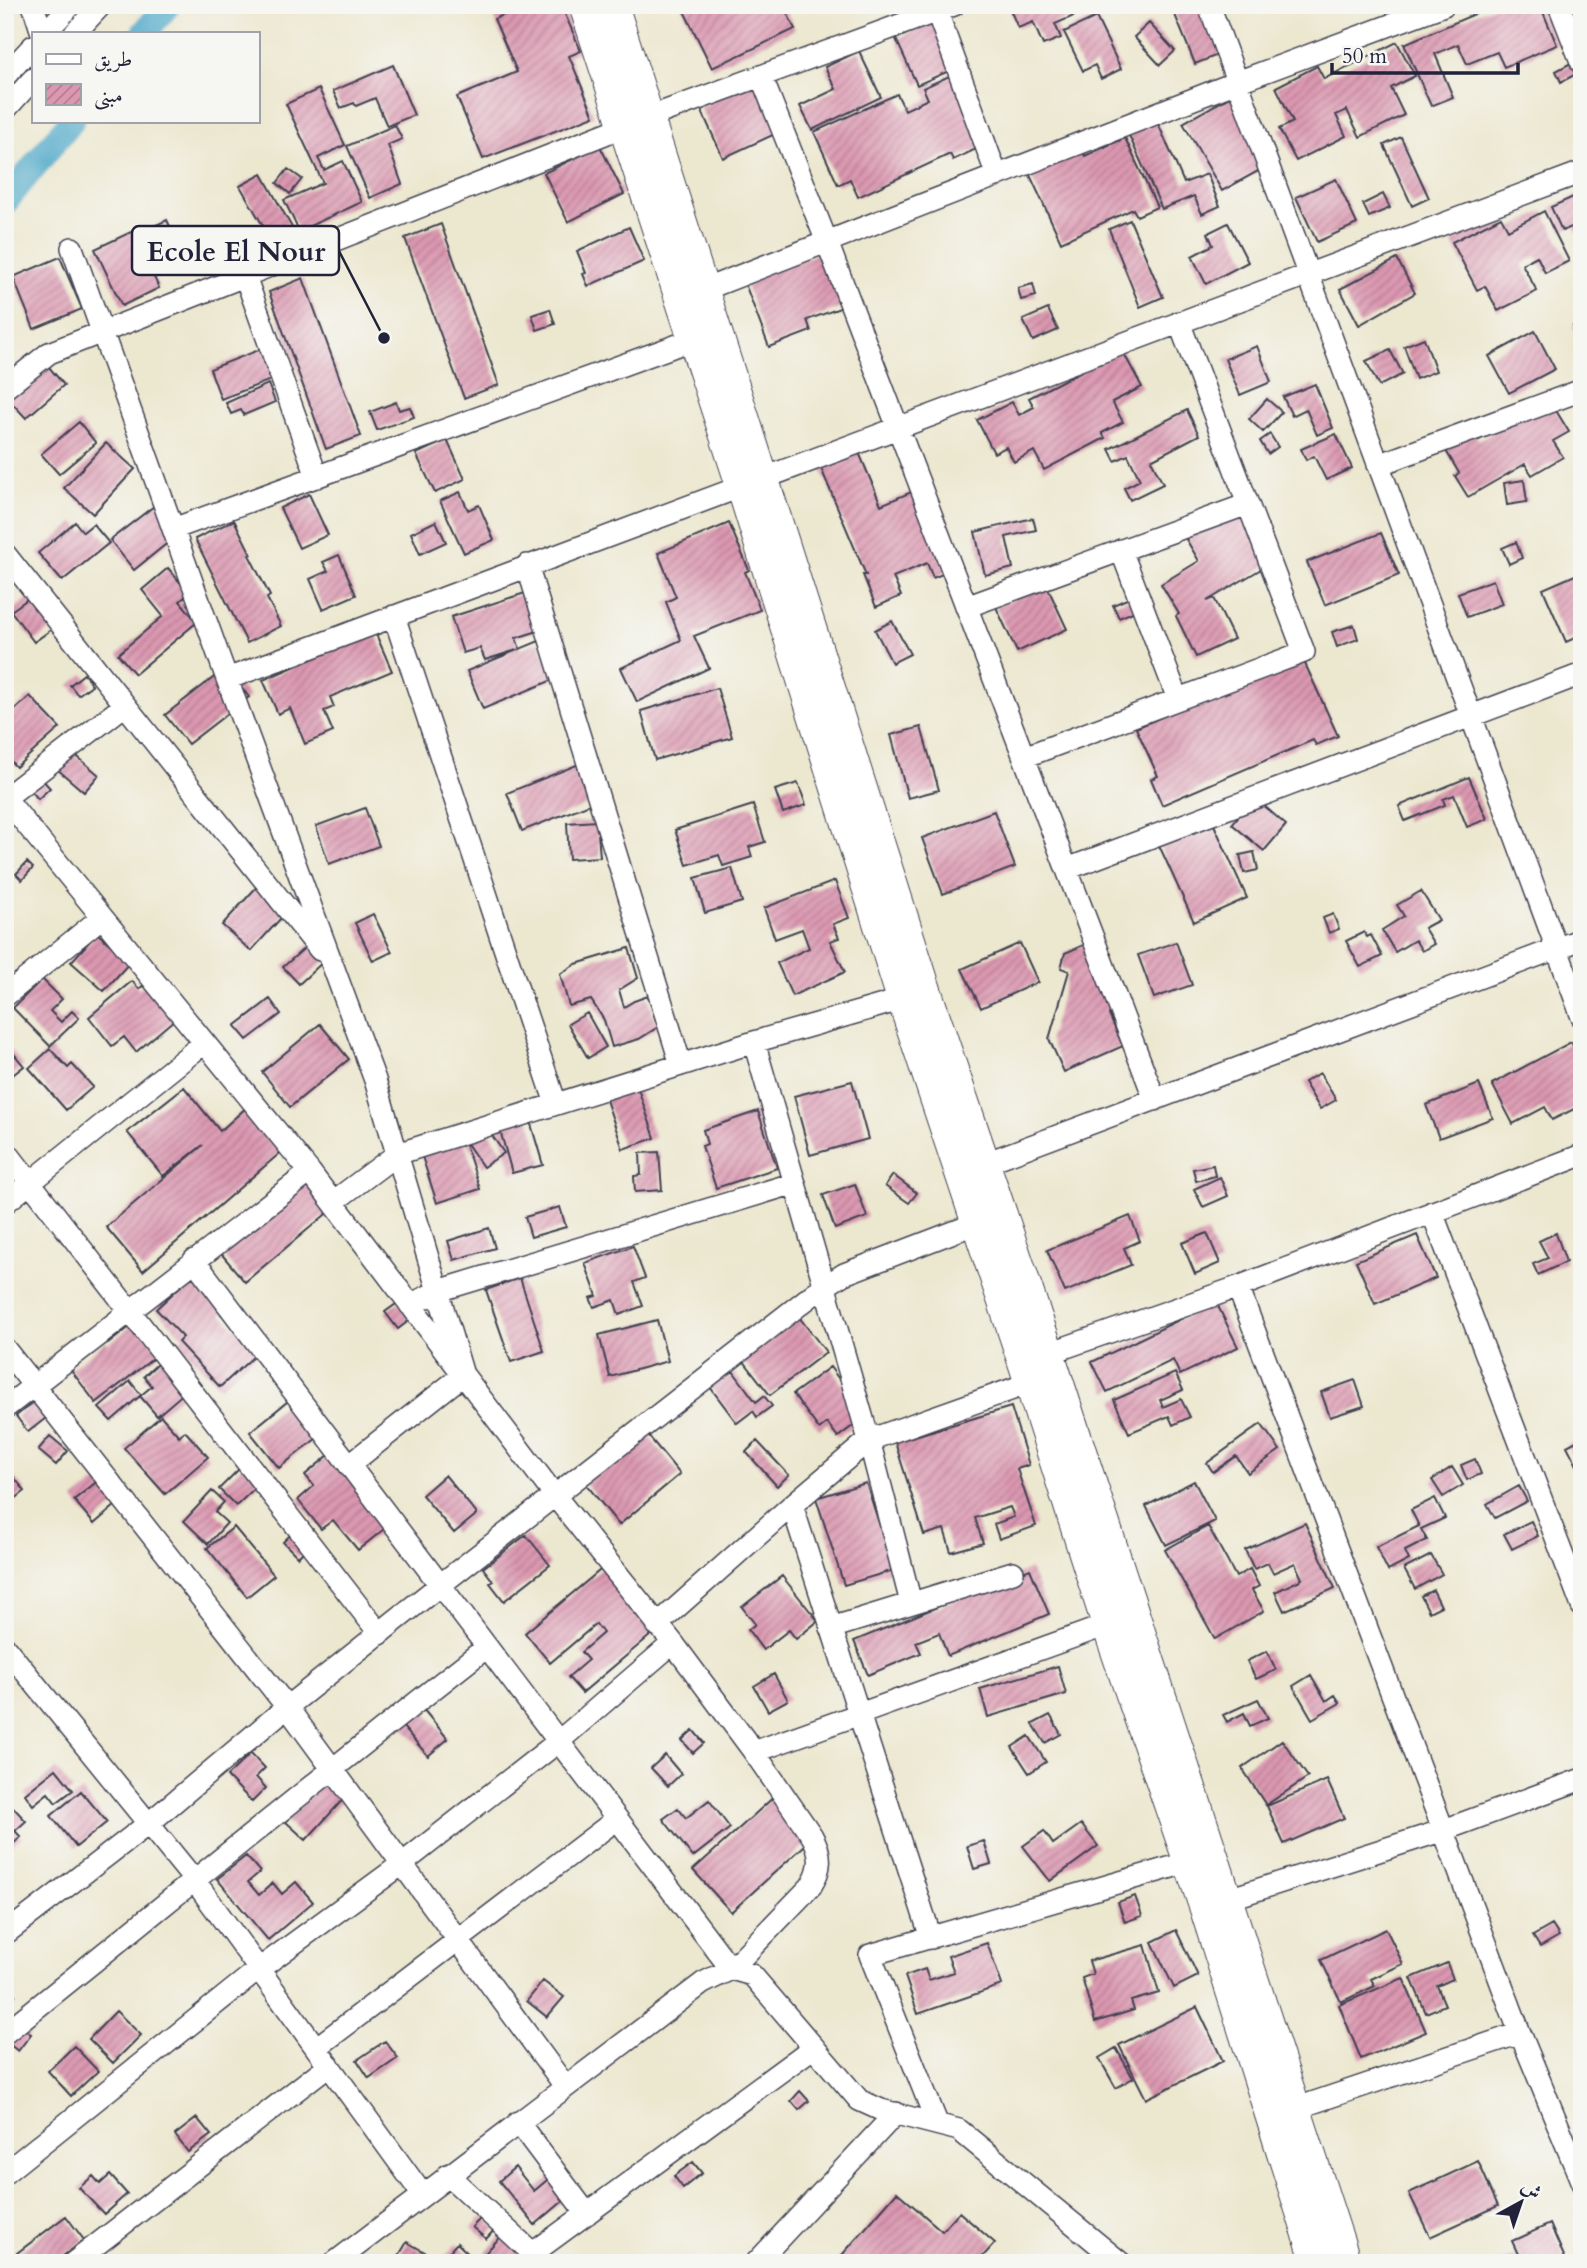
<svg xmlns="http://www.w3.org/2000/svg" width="1587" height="2268" viewBox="0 0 1587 2268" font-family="Cardo,Amiri,serif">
  <defs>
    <pattern id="building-hatch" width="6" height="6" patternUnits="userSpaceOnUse" patternTransform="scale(1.75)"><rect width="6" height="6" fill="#dc98b1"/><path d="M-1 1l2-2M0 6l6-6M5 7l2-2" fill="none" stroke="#b27c91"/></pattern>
  </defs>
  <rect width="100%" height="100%" fill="#f6f6f2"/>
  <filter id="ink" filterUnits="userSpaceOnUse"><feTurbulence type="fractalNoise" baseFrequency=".0143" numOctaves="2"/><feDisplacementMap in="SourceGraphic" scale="14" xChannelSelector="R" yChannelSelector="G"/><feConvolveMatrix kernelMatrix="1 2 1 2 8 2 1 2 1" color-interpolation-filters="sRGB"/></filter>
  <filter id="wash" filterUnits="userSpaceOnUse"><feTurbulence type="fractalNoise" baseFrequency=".00686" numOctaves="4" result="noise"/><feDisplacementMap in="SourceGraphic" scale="28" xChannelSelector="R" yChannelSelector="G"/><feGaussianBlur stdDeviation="1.57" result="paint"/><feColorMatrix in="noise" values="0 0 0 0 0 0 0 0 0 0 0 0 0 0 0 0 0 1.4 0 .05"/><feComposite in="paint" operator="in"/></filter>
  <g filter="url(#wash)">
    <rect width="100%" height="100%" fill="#ece7cf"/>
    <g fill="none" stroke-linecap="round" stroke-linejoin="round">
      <path stroke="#48a6c7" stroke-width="26" d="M144 33 168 5
        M5 202 71 121"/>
    </g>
    <g id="blocks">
      <path fill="url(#building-hatch)" d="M526 5H561L581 51 569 56 594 116 483 159 457 97 517 72 494 19Z
        M681 5H783L795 29 712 68Z
        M1008 5H1088L1090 9 1055 24 1061 38 1043 45 1033 22 1018 28Z
        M1171 5H1216L1233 49 1195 64Z
        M1496 5H1540L1557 45 1504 67 1497 52 1467 64 1458 44 1435 54 1453 97 1431 106 1404 44Z
        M1096 17 1121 69 1101 79 1095 65 1083 71 1064 32Z
        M936 20 958 67 917 85 896 39Z
        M1149 23 1175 51 1160 65 1134 37Z
        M1397 42 1415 76 1391 88 1404 115 1360 137 1347 110 1336 115 1346 136 1296 161 1279 129 1293 122 1276 87 1317 66 1324 79Z
        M859 51 881 97 812 130 800 106 836 89 825 67Z
        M1573 62 1578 73 1561 82 1556 71Z
        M393 65 414 115 387 126 375 98 356 106 354 103 341 108 333 91Z
        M958 72 991 142 953 160 950 154 858 197 850 179 838 185 814 132 897 94 905 110 928 99 923 88Z
        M764 77 788 128 723 158 700 107Z
        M319 89 345 145 318 158 324 170 343 161 362 202 299 231 284 200 323 183 286 104Z
        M1235 94 1271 164 1222 191 1183 123Z
        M1157 121 1184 183 1207 174 1220 206 1202 214 1194 196 1162 209 1128 133Z
        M395 125 402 139 388 145 402 184 370 198 347 146Z
        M1401 137 1429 198 1412 206 1384 145Z
        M1125 138 1157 207 1137 216 1133 209 1061 242 1029 173 1081 148 1085 156Z
        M600 146 624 194 568 222 544 173Z
        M288 169 302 179 290 194 277 183Z
        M262 174 294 231 273 243 240 186Z
        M1336 179 1357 224 1317 242 1296 197Z
        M1582 193V242L1574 226 1562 231 1551 207Z
        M1383 194 1390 208 1369 217 1363 204Z
        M1544 211 1569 261 1545 273 1537 256 1522 264 1537 291 1498 311 1485 286 1477 290 1452 242 1501 217 1508 230Z
        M167 220 187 263 161 275 141 232Z
        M1130 220 1163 297 1140 307 1109 229Z
        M1228 223 1248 262 1206 284 1192 256 1213 245 1208 233Z
        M441 224 499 385 464 398 405 238Z
        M629 227 644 261 588 286 583 274 586 273 577 251Z
        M133 231 159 288 122 306 95 249Z
        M831 249 851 304 807 320 811 331 769 347 744 281Z
        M60 257 82 309 34 329 13 277Z
        M1397 259 1415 293 1359 325 1340 289Z
        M303 278 361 436 326 449 269 292Z
        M1033 284 1036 296 1021 300 1018 288Z
        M550 309 555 324 537 330 532 315Z
        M1048 309 1058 330 1033 341 1023 320Z
        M1582 322V343L1573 326Z
        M1535 331 1555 369 1509 393 1489 356Z
        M1424 338 1436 371 1416 379 1404 346Z
        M1257 346 1271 382 1240 395 1225 359Z
        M264 348 276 378 221 399 210 369Z
        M1122 350 1142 387 1112 402 1123 422 1102 433 1105 438 1044 470 1034 451 1014 462 1006 447 994 453 977 420 1012 402 1019 415 1034 407 1029 398Z
        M1390 350 1403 374 1379 386 1366 361Z
        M38 354 64 385 26 418 14 405 5 412V383Z
        M268 384 275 402 244 415 241 410 231 414 226 403Z
        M1315 384 1333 428 1317 435 1306 409 1292 416 1283 397Z
        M1267 399 1282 412 1263 432 1249 419Z
        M1549 399 1569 432 1553 441 1563 457 1532 475 1525 464 1468 497 1455 476 1459 473 1445 449 1474 432 1479 440Z
        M396 402 399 410 410 407 414 417 377 430 370 412Z
        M1187 410 1199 435 1151 460 1163 484 1130 500 1124 488 1140 480 1128 455 1115 461 1109 449Z
        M79 422 96 443 59 474 41 454Z
        M1270 434 1278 447 1268 454 1260 441Z
        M1336 434 1352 468 1326 480 1314 456 1306 460 1301 449Z
        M447 440 465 479 435 493 416 454Z
        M106 443 135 469 93 514 64 488Z
        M858 450 881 505 916 490 950 571 933 578 927 563 893 577 901 596 876 607 863 575H866L820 466Z
        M1524 480 1527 502 1507 505 1504 483Z
        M460 492 468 510 479 505 494 540 464 553 440 501Z
        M309 494 328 535 299 548 280 508Z
        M1238 502 1273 562 1207 601 1214 598 1234 639 1196 657 1176 616 1179 614 1161 584 1199 561 1183 534Z
        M158 503 181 532 134 570 110 540Z
        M1033 518 1036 530 1006 537 1013 568 985 575 975 532Z
        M234 520 251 554 249 555 270 596 267 598 281 626 247 643 195 539Z
        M436 521 446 542 420 554 411 533Z
        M75 522 83 532 93 524 109 543 62 581 38 553Z
        M729 523 749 570 745 572 760 610 694 636 709 668 637 702 621 668 681 640 666 602 676 597 658 553Z
        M1381 533 1399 575 1325 605 1307 562Z
        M1516 542 1522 558 1509 564 1502 548Z
        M339 555 356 595 323 609 310 579 328 571 323 562Z
        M168 568 189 593 180 601 197 622 135 674 118 654 163 616 142 590Z
        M1582 572V635L1566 642 1543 589Z
        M1493 580 1502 604 1467 617 1458 593Z
        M1046 584 1067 629 1017 652 996 607Z
        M36 593 59 624 34 642 11 611Z
        M525 593 538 631 516 638 520 649 485 660 480 648 463 653 451 617Z
        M1136 595 1142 608 1119 618 1113 605Z
        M892 621 910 654 892 663 875 630Z
        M1354 625 1358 639 1337 647 1332 632Z
        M375 632 392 671 330 697 334 707 324 711 333 732 305 744 290 708 278 714 263 680Z
        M539 641 555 679 483 709 467 671Z
        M1302 657 1338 736 1316 745 1313 740 1162 805 1151 779 1158 776 1136 728Z
        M226 668 249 697 188 744 165 715Z
        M84 674 92 685 78 695 70 685Z
        M717 688 732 737 655 760 641 711Z
        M30 696 60 728 16 767 5 755V719Z
        M921 727 939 790 908 798 891 735Z
        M72 752 99 775 84 792 57 769Z
        M579 764 595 802 522 831 507 793Z
        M40 777 50 788 38 799 29 788Z
        M1469 777 1487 819 1467 827 1454 795 1443 799 1445 805 1405 821 1399 806Z
        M798 783 806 805 783 813 775 790Z
        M1254 797 1286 825 1264 851 1232 824Z
        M753 805 765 842 749 847 752 857 723 866 719 855 687 865 675 830Z
        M365 808 379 846 329 864 316 826Z
        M994 811 1015 867 943 894 922 838Z
        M1211 818 1247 898 1194 922 1158 843Z
        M597 821 600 857 569 859 567 823Z
        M1254 852 1258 870 1244 873 1240 855Z
        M27 862 33 868 22 880 16 874Z
        M732 868 742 902 705 913 695 878Z
        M263 880 292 906 251 951 222 925Z
        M835 881 849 918 833 924 839 938 830 941 845 972 792 996 777 963 809 948 802 929 775 939 764 908Z
        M1421 891 1439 920 1424 928 1434 944 1422 951 1415 940 1395 952 1382 930 1404 916 1397 905Z
        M373 914 392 952 373 961 355 923Z
        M1333 914 1339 929 1329 933 1323 918Z
        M1364 932 1367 937 1371 935 1382 956 1360 967 1346 941Z
        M97 933 130 962 104 991 71 962Z
        M1176 942 1192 985 1154 998 1138 955Z
        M1020 943 1038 982 981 1008 962 969Z
        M1088 943 1114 1000 1109 1015 1123 1046 1064 1072 1049 1039 1069 971 1061 968 1065 953Z
        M309 944 324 961 299 984 283 967Z
        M629 948 638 978 619 990 624 1007 634 1001 648 996 658 1027 639 1039 612 1047 604 1020 591 1000 569 1006 560 974 576 964Z
        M42 979 62 999 50 1011 61 1022 72 1011 79 1018 50 1046 13 1008Z
        M151 979 181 1014 136 1052 124 1037 112 1046 89 1017 132 981 139 989Z
        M270 999 281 1014 247 1040 235 1026Z
        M587 1013 606 1047 588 1058 568 1024Z
        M320 1024 349 1059 290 1107 262 1072Z
        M1571 1042 1582 1061V1114L1578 1107 1552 1120 1545 1107 1513 1124 1492 1084Z
        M5 1043 24 1066 5 1081Z
        M50 1049 68 1068 72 1064 93 1087 66 1110 29 1068Z
        M1320 1073 1336 1100 1320 1109 1304 1082Z
        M852 1081 868 1139 810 1155 794 1096Z
        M636 1083 655 1138 623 1149 604 1094Z
        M1479 1084 1493 1118 1439 1138 1426 1105Z
        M184 1087 220 1131 257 1098 294 1141 143 1271 106 1227 203 1145 163 1176 127 1132Z
        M758 1111 777 1168 716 1188 702 1146 707 1144 703 1130Z
        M528 1114 543 1165 512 1173 498 1123Z
        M487 1128 504 1153 483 1167 466 1142Z
        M462 1134 480 1189 437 1203 419 1147Z
        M659 1152 662 1190 635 1192 634 1176 641 1175 640 1153Z
        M1213 1165 1215 1176 1196 1181 1193 1169Z
        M317 1169 343 1200 245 1282 219 1251Z
        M893 1175 917 1193 909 1203 885 1186Z
        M1220 1177 1228 1196 1203 1207 1194 1189Z
        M855 1184 867 1217 835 1229 823 1195Z
        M560 1207 566 1227 531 1237 525 1217Z
        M1130 1216 1140 1241 1124 1248 1131 1265 1065 1292 1047 1250Z
        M489 1228 495 1248 454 1260 448 1241Z
        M1207 1233 1220 1263 1195 1274 1182 1243Z
        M1556 1233 1566 1262 1538 1275 1533 1264 1548 1258 1539 1241Z
        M1417 1235 1436 1278 1375 1304 1356 1261Z
        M633 1246 645 1278 634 1282 643 1306 619 1315 614 1300 594 1307 590 1298 597 1296 585 1263Z
        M200 1268 233 1303 221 1314 231 1324 264 1347 220 1387 178 1342 183 1337 156 1309Z
        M520 1278 544 1351 511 1362 486 1290Z
        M399 1302 411 1319 398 1329 385 1312Z
        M1216 1302 1238 1347 1180 1375 1173 1360 1107 1392 1092 1362Z
        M799 1317 826 1352 770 1395 743 1360Z
        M657 1320 668 1361 610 1377 599 1335Z
        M136 1322 160 1353 96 1403 70 1369 106 1342 108 1344Z
        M166 1356 192 1386 157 1416 140 1396 152 1386 144 1376Z
        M830 1367 866 1416 838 1437 827 1423 819 1429 793 1394Z
        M733 1371 756 1402 764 1396 772 1406 757 1417 753 1411 737 1423 710 1387Z
        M1175 1373 1183 1390 1160 1400 1163 1407 1181 1399 1190 1417 1173 1425 1169 1416 1129 1433 1114 1400Z
        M1355 1380 1364 1406 1330 1417 1321 1392Z
        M130 1381 141 1395 111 1421 99 1408Z
        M48 1391 60 1407 28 1432 16 1416Z
        M298 1393 327 1430 279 1468 250 1432Z
        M1011 1407 1029 1465 1017 1469 1036 1526 999 1539 994 1524 1014 1517 1010 1507 975 1518 983 1543 951 1552 944 1529 924 1535 895 1442Z
        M161 1416 179 1436 185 1431 208 1457 165 1494 124 1448Z
        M1261 1424 1280 1450 1248 1473 1236 1456 1213 1472 1207 1463Z
        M646 1433 680 1474 619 1525 585 1483Z
        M50 1436 68 1451 56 1465 38 1450Z
        M1582 1438V1475L1567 1446Z
        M757 1441 789 1475 777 1486 746 1452Z
        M335 1450 394 1521 358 1550 333 1520 321 1529 298 1500 314 1486 305 1475Z
        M1475 1459 1481 1474 1467 1480 1461 1465Z
        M246 1462 263 1480 236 1506 219 1489Z
        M5 1466 25 1491 5 1507Z
        M1452 1467 1463 1485 1443 1497 1432 1480Z
        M105 1475 124 1498 94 1524 74 1500Z
        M445 1475 477 1514 454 1533 422 1495Z
        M1194 1481 1215 1521 1166 1545 1146 1506Z
        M866 1483 894 1570 844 1585 816 1498Z
        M1519 1486 1527 1501 1495 1518 1487 1504Z
        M212 1491 224 1502 215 1512 227 1523 208 1544 184 1521Z
        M1435 1498 1445 1518 1421 1529 1427 1540 1405 1551 1409 1560 1388 1571 1376 1547 1419 1526 1411 1510Z
        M1531 1521 1538 1536 1512 1549 1504 1534Z
        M1305 1523 1335 1588 1284 1611 1275 1592 1302 1579 1295 1563 1273 1573 1268 1563 1254 1569 1245 1550Z
        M302 1524 316 1539 298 1557 283 1542Z
        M1208 1526 1236 1577 1250 1569 1259 1586 1252 1590 1264 1611 1215 1639 1165 1550Z
        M234 1527 274 1575 247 1597 207 1548Z
        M526 1535 550 1565 504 1601 490 1583 493 1581 483 1568Z
        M1431 1555 1442 1574 1415 1589 1404 1569Z
        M611 1561 664 1624 582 1693 568 1677 588 1660 581 1652 603 1633 596 1624 550 1663 525 1633Z
        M1030 1569 1049 1614 948 1656 939 1633 916 1642 921 1653 868 1675 854 1641Z
        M782 1576 818 1621 796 1639 789 1630 763 1650 748 1630 755 1624 742 1607Z
        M1433 1590 1441 1606 1429 1612 1421 1596Z
        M1267 1651 1276 1670 1256 1679 1247 1661Z
        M1058 1666 1066 1694 988 1717 980 1689Z
        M774 1674 788 1700 768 1711 754 1686Z
        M1311 1675 1326 1701 1335 1695 1340 1703 1312 1719 1293 1686Z
        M1258 1699 1268 1718 1250 1726 1244 1713 1227 1722 1223 1715Z
        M423 1709 448 1739 428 1756 402 1726Z
        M1050 1715 1061 1734 1045 1743 1033 1724Z
        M693 1730 704 1743 693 1753 682 1740Z
        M1029 1736 1046 1762 1029 1773 1012 1747Z
        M1282 1740 1308 1777 1266 1805 1242 1768Z
        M251 1753 265 1768 256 1777 266 1788 252 1802 227 1776Z
        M665 1755 681 1774 668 1786 651 1768Z
        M56 1769 73 1790 56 1803 48 1793 33 1805 25 1794Z
        M328 1775 348 1794 306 1840 286 1822Z
        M1327 1780 1344 1818 1284 1844 1267 1806Z
        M81 1791 107 1822 76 1847 51 1816Z
        M776 1795 814 1837 731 1912 693 1870Z
        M709 1800 730 1828 693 1857 663 1819 678 1808 686 1818Z
        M10 1804 26 1821 15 1831 21 1837 5 1851V1808Z
        M1081 1824 1098 1846 1050 1881 1023 1846 1044 1831 1053 1844Z
        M984 1841 991 1864 974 1869 967 1846Z
        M246 1856 260 1872 248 1882 259 1895 273 1883 282 1894 296 1882 313 1902 268 1940 217 1879Z
        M1135 1896 1142 1916 1125 1922 1118 1902Z
        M1552 1925 1559 1936 1540 1947 1533 1936Z
        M1386 1929 1403 1964 1371 1979 1375 1986 1341 2002 1321 1960Z
        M1176 1930 1198 1976 1174 1988 1152 1942Z
        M987 1943 1002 1985 918 2014 905 1976 925 1969 929 1980 954 1972 948 1956Z
        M1145 1945 1159 1993 1131 2001 1134 2010 1095 2022 1082 1978 1093 1974 1089 1961Z
        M1447 1963 1453 1979 1437 1986 1445 2005 1426 2013 1411 1978Z
        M1403 1978 1426 2032 1361 2059 1339 2005Z
        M543 1981 564 1997 547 2017 527 2001Z
        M5 1983 15 1995 5 2002Z
        M1197 2007 1223 2061 1146 2099 1119 2045Z
        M116 2011 141 2035 113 2063 89 2039Z
        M22 2028 31 2034 18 2051 9 2044Z
        M385 2041 398 2058 369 2078 357 2060Z
        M74 2046 98 2071 71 2096 48 2071Z
        M1116 2048 1133 2078 1116 2088 1099 2058Z
        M800 2091 809 2101 799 2110 791 2101Z
        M197 2118 211 2135 188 2152 175 2135Z
        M1478 2161 1498 2206 1430 2237 1409 2193Z
        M693 2162 702 2173 683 2188 674 2176Z
        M515 2167 534 2191 552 2176 569 2196 535 2225 499 2181Z
        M110 2175 127 2194 104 2214 79 2188 93 2176 100 2184Z
        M897 2192 942 2231 959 2212 995 2243 977 2263H835Z
        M66 2216 84 2240 54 2263H25L17 2253Z
        M483 2216 496 2228 486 2239 472 2227Z
        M1550 2224 1567 2263H1522L1512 2241Z
        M502 2235 521 2253 512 2263H439L457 2243 477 2262Z
        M407 2242 428 2254 423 2263H407L398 2257Z
        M1516 2255 1519 2263H1499Z"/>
    </g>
  </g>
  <g filter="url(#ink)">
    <use href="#blocks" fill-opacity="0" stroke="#404051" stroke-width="2"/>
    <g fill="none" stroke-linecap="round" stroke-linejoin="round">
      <defs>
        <path id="street" d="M33 5 42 33
          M1209 5 1582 1017
          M1559 5 1582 64
          M937 12 997 176
          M45 33 71 5
          M75 33 101 5
          M5 76 33 46
          M761 76 827 242 1155 1100
          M5 110 33 79
          M72 248 227 679 375 1080 463 1375 349 1465
          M245 276 317 477
          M693 294 1237 82 1444 5
          M5 388 49 353 625 126 954 5
          M1378 465 1582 390
          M173 529 694 339
          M1121 550 1178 699
          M5 554 320 950
          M527 565 681 1065
          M966 607 1248 504
          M394 616 556 1104
          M227 679 1582 172
          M1024 757 1304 652 1179 322
          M5 798 310 1172 555 1496 673 1643 754 1752 812 1836C822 1854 822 1868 811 1886L731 1969 194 1260
          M5 798 125 705
          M1067 869 1582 674
          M5 996 102 917
          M754 1042 869 1440 911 1603
          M5 1150 380 1634
          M972 1168 1582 939
          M333 1202 397 1154 754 1042 914 996
          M5 1203 204 1043
          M1432 1212 1582 1606
          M1238 1287 1520 2033 1582 2183
          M410 1305 438 1291 795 1183
          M5 1349 287 1707 565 2086
          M1038 1357 1238 1287 1582 1155
          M5 1408 310 1172
          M792 1505 931 1938
          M657 1625 792 1505 869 1440 1041 1379
          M831 1628 1013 1572
          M5 1647 195 1881 422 2194
          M754 1752 1118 1621
          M1216 1903 1444 1830 1582 1779
          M5 1934 148 1824 287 1707 440 1585 816 1292 844 1274 977 1223
          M5 2033C166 1904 325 1773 487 1647
          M316 2048 617 1819
          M1282 2113 1520 2033
          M518 2122 587 2214
          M937 2123 870 1955 1189 1862
          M5 2173 259 1969 402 1864 559 1741 673 1643
          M448 2175 541 2261
          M533 2253 814 2047
          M73 2263 329 2065
          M334 2263 703 1983 731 1969 752 1975 859 2100 881 2110 959 2130 1121 2263
          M756 2263 896 2113"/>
        <path id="secondary" d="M584 5 741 485 902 999 1023 1362 1107 1625 1204 1906 1317 2263
          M613 5 927 993 1049 1353 1346 2263"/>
      </defs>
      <use href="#street" stroke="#404051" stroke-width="24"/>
      <use href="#secondary" stroke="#404051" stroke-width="32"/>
      <use href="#street" stroke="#fff" stroke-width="21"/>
      <use href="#secondary" stroke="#fff" stroke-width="30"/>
    </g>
  </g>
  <path fill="none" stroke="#22223b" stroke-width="2.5" d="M384 338L339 251"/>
  <circle fill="#22223b" stroke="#f6f6f2" stroke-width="2.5" cx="384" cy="338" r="7"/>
  <rect fill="#f6f6f2" stroke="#22223b" stroke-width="2.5" x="132" y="226" width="207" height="49" rx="7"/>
  <g font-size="28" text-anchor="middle" font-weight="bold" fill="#22223b">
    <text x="236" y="261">Ecole El Nour</text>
  </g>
  <rect width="1587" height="2268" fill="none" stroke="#f6f6f2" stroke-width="28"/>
  <rect x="32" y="32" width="228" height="91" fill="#f6f6f2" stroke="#a1a1a9" stroke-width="2"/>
  <rect x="46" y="54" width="35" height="10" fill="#ffffff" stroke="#a1a1a9" stroke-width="2"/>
  <text x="94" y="66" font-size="21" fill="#22223b">طريق</text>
  <rect x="46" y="84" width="35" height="21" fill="url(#building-hatch)" stroke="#a1a1a9" stroke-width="2"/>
  <text x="94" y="102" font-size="21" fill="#22223b">مبنى</text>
  <g transform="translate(1521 2202) rotate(40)" stroke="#f6f6f2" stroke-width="5" paint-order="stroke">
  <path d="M0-5L12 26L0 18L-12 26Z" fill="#22223b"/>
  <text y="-10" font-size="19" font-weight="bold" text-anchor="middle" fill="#22223b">ش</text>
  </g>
  <path d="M1332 63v10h186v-10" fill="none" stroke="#22223b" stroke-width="3.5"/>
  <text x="1342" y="63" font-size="21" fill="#22223b" stroke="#f6f6f2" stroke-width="5" paint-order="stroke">50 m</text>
</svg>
